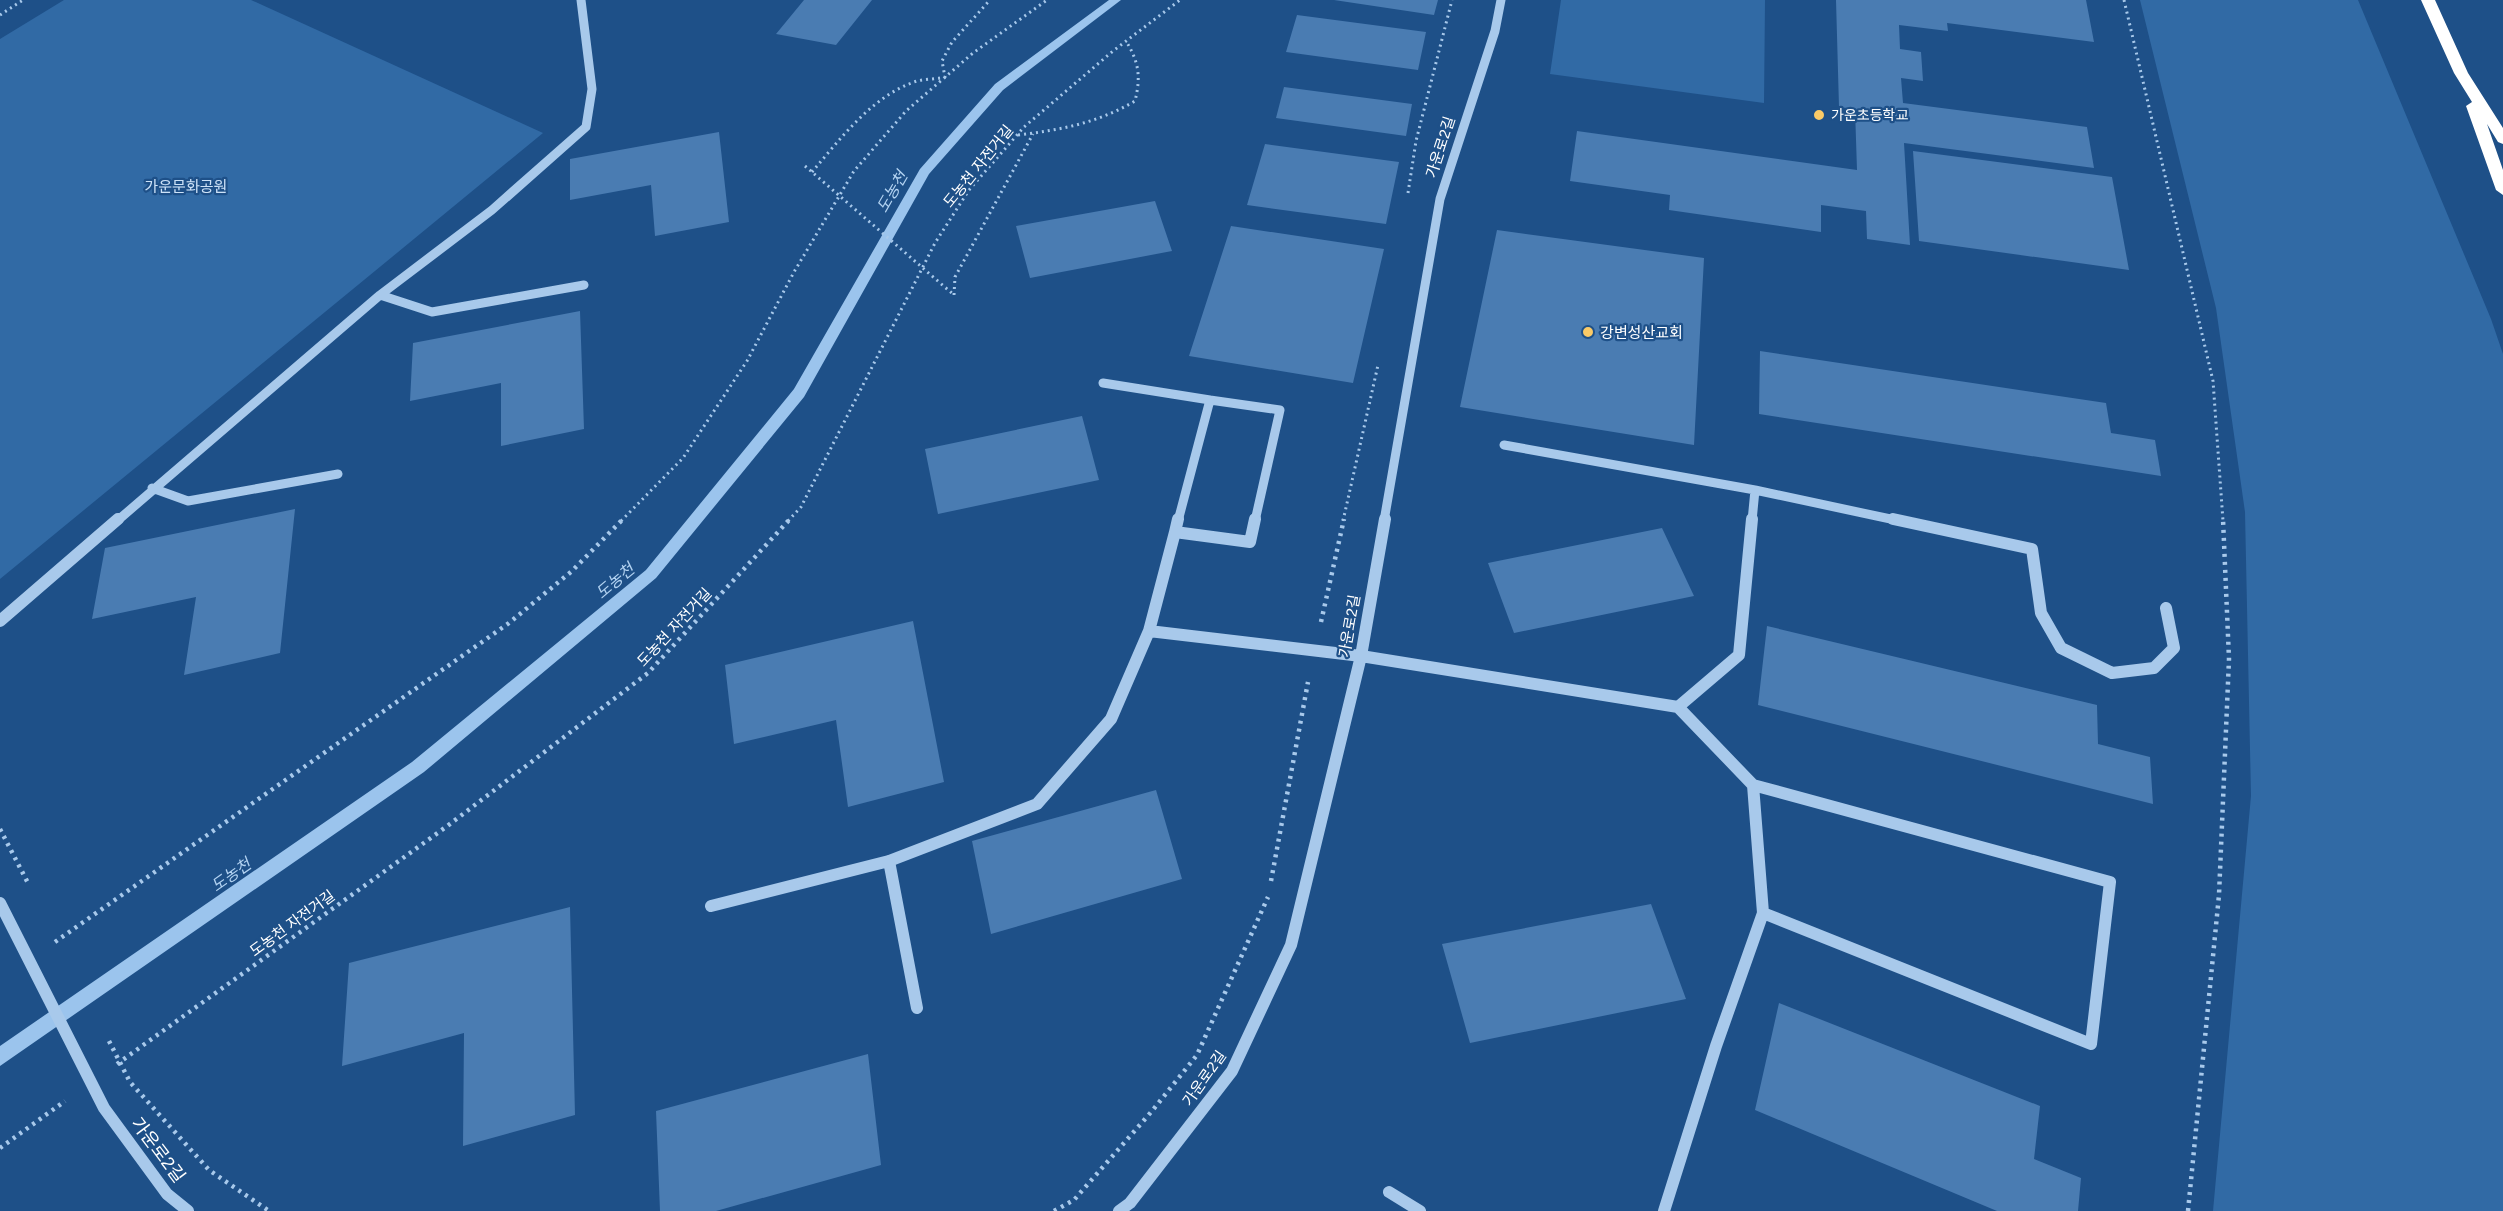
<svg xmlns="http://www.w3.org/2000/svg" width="2503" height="1211" viewBox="0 0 2503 1211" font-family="Helvetica,'Noto Sans KR',sans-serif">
  <rect width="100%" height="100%" fill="#1e5088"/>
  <path fill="#316aa5" d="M64 0H251L543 133 0 579V39Z
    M1561 0H1765L1764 103 1550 74Z
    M2140 0H2358L2491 319 2503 354V1211H2213L2251 796 2245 512 2216 308Z"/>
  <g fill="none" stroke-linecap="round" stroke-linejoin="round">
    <path fill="#9bc4ed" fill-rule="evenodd" d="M1109 0H1121L1003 90 929 174 804 397 656 578 424 772 0 1066V1046L412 762 646 570 794 389 920 169 995 84Z"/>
  </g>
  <path fill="#4a7cb2" d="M804 0H872L836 45 776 34Z
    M1334 0H1438L1434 15Z
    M1836 0H2086L2094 42 1947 23 1948 31 1899 25 1900 49 1921 52 1923 81 1901 78 1903 103 2087 127 2094 168 1904 143 1910 245 1867 239 1866 211 1821 205V232L1669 210 1670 195 1570 181 1577 131 1857 170 1855 109 1839 107Z
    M1297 15 1426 32 1418 70 1286 52Z
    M1284 87 1412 104 1406 136 1276 118Z
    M719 132 729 222 655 236 651 185 570 200V159Z
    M1265 144 1399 162 1386 224 1247 205Z
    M1913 151 2112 177 2129 270 1919 241Z
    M1155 201 1172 251 1030 278 1016 226Z
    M1231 226 1384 249 1353 383 1189 356Z
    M1497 230 1704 258 1694 445 1460 407Z
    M580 311 584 429 501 446V383L410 401 413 343Z
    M1760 351 2106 403 2111 433 2155 440 2161 476 1759 414Z
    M1082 416 1099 480 938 514 925 449Z
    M295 509 280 653 184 675 196 597 92 619 105 548Z
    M1662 528 1694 596 1514 633 1488 563Z
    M913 621 944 782 848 807 836 720 734 744 725 665Z
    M1767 626 2097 705 2098 744 2150 757 2153 804 1758 705Z
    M1156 790 1182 879 991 934 972 841Z
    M1651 904 1686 999 1470 1043 1442 944Z
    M570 907 575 1115 463 1146 464 1033 342 1066 349 963Z
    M1779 1003 2040 1106 2034 1159 2081 1178 2078 1211H1997L1755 1110Z
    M868 1054 881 1165 716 1211H660L656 1111Z"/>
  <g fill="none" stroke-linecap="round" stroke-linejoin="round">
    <path stroke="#a8c9eb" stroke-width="3" stroke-dasharray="2 4" stroke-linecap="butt" d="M2124 0 2213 381 2223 521
      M0 15 23 0
      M1018 135C1060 130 1098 123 1135 101 1141 77 1139 62 1126 41
      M805 166 954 295
      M812 172C841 138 873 95 917 81 926 79 936 79 945 77L942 61 952 42 990 0
      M1408 193 1416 141 1452 0
      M954 295 955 277 1033 134
      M621 521 683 458 747 361 794 272 854 171 906 111 973 53 1047 0
      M788 521 801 507 935 243 969 190 1024 127 1113 51 1180 0
      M1343 521 1378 365"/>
    <path stroke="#a8c9eb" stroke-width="4.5" stroke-dasharray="3 5" stroke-linecap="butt" d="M1321 622 1344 519
      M0 829 29 885
      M1271 881 1308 682
      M55 942 509 623 572 571 623 519
      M109 1041 130 1082 209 1170 269 1211
      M117 1064 446 827 648 673 790 519
      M0 1148 65 1101
      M1054 1211 1074 1200 1152 1111 1197 1055 1268 897
      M2188 1211 2219 895 2229 659 2223 519"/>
    <path stroke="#a8c9eb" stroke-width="9" d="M380 295 432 312 584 285
      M1103 383 1210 400
      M1504 445 1755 490
      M152 488 188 501 338 474
      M117 521 380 295 492 210 586 127 592 89 581 0
      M1178 521 1210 400 1280 410 1255 521
      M1384 521 1440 199 1495 31 1501 0
      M1752 521 1755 490 1900 521"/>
    <path stroke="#a8c9eb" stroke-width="12" d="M1893 519 2032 549 2041 613 2061 648 2112 673 2154 668 2174 648 2166 608
      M1175 532 1250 542 1255 519
      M1175 532 1149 631 1361 656 1678 707 1753 785 1763 913 1716 1046 1664 1211
      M1175 532 1178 519
      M0 621 118 519
      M1678 707 1739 655 1752 519
      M1753 785 2110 882 2091 1044 1763 913
      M889 861 917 1008
      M0 903 104 1108 167 1194 188 1211
      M711 906 889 861 1037 804 1111 719 1149 631
      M1389 1192 1420 1211
      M1119 1211 1130 1203 1232 1071 1291 945 1361 656 1385 519"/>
    <path fill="#fff" fill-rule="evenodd" d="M2421 0H2435L2468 73 2503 128V144L2498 142 2487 124 2503 170V195L2496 190 2466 106 2472 102 2454 73Z"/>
  </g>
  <g fill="#faca67" stroke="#1e5088" stroke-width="2">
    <circle cx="1819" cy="115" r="6"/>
    <circle cx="1588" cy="332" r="6"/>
  </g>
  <g text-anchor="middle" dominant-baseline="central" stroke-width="4.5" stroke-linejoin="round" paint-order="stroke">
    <g font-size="14" fill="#fff" stroke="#1e5088" text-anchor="start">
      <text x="1831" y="115">가운초등학교</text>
    </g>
    <g font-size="15" fill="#fff" stroke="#1e5088">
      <text transform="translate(1440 147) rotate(-72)">가운로2길</text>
      <text transform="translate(978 166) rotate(-51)">도농천 자전거길</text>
      <text transform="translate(1349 626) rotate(-80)">가운로2길</text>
      <text transform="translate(674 627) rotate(-47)">도농천 자전거길</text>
      <text transform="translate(292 923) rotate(-36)">도농천 자전거길</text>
      <text transform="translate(1204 1078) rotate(-55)">가운로2길</text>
    </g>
    <g font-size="15" fill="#cde2f8" stroke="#1e5088">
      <text x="186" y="186">가운문화공원</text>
    </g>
    <g font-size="15" fill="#fff" stroke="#1e5088" text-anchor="start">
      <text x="1600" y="332">강변성산교회</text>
    </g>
    <g font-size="16" font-style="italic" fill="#b3d3f2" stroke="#1e5088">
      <text transform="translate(892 192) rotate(-60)">도농천</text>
      <text transform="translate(615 581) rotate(-40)">도농천</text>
      <text transform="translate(231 875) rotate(-35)">도농천</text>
    </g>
    <g font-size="18" fill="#fff" stroke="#1e5088">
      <text transform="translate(158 1150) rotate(53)">가운로2길</text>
    </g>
  </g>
</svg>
